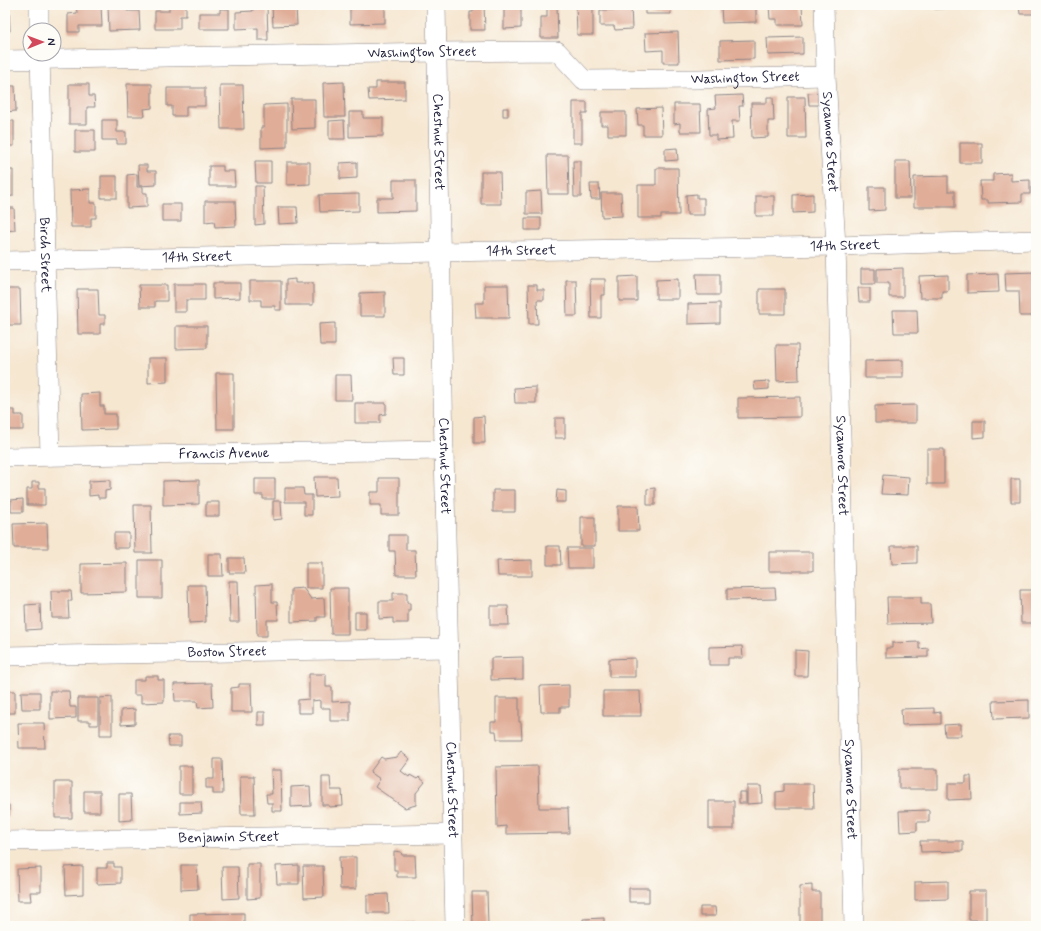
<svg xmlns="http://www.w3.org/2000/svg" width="1041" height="931" viewBox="0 0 1041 931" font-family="Mynerve,sans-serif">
  <rect width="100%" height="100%" fill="#fdfcf7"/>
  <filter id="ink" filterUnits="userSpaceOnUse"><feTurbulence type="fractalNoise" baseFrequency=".025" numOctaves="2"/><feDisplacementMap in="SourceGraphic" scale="8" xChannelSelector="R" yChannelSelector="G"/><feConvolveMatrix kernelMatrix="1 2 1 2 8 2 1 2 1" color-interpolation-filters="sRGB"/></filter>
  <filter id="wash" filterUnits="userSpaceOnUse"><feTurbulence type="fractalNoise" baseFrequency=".012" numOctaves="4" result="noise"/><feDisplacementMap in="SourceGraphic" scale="16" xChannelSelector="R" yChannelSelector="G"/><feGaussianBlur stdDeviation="0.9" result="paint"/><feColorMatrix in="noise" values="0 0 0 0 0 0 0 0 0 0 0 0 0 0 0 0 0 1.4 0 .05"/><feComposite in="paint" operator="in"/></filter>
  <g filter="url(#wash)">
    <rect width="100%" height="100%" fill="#f6e7d1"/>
    <g id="blocks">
      <path fill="#e0ad98" d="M76 5H101L102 26H79V32H68V14L77 13Z
        M126 5 127 11H139L140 30 109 31 108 6Z
        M169 5H186V16H180V29H155V11H169Z
        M252 5H267L268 40H258V28L236 29V12L253 11Z
        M272 5 296 6 297 25 273 26Z
        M350 5H385V23L350 24Z
        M473 5H484L485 30H470V12H473Z
        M504 5H521V28L504 29Z
        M547 5H557L558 38H541V17H547Z
        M576 5H593V35H577Z
        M614 5H631L632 29 615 30 614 26H600V10H614Z
        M645 5H670L671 14H645Z
        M756 5V22L722 23 721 6Z
        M769 5H802L803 25H777V19H770Z
        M935 5H956V8L935 9Z
        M983 5H1008V6L983 7Z
        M1019 5H1036V14H1020Z
        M5 8H9L10 31H5Z
        M220 9H229V29H199V13H220Z
        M678 32 679 63H663V50L646 51 645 33Z
        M803 37V54L768 55 767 38Z
        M754 40V59L720 60V41Z
        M344 82 345 117H324L323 83Z
        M376 82H405V99L369 100 368 89H376Z
        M69 84H89V96H94L95 107H87V124H69Z
        M127 84H152V108L144 109 145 116H128Z
        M220 85H243L244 129H221Z
        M5 86H15L16 111 5 112Z
        M167 88H205V106H186V116H172V106H167Z
        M821 92V105H809L808 93Z
        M742 95 743 106H739L740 121H732L733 139 716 140V135H709L708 109 716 108 715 96Z
        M767 97H773L774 121H768V137L752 138 751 103H767Z
        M788 97H805L806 138H788Z
        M291 99H315V128L292 129Z
        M573 102H587V113H582V143H573Z
        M287 104V147L261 148V127H264V105Z
        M674 104H700L701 132H680V123L674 124Z
        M503 108H508V116H503Z
        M661 108 662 135H643V125H638L637 109Z
        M349 112H363V118H383V136L349 137Z
        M601 112H626V135H608V125H601Z
        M102 120H117V132H126V144H117V140H102Z
        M344 120 345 139H329V121Z
        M5 121H14V146H5Z
        M75 130H95V152H75Z
        M960 143H982V163H960Z
        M677 148 678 160 665 161V149Z
        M547 155H568L569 194H548Z
        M255 161H271V183H256Z
        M573 161H581V197H574Z
        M895 161H910L911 198H895Z
        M287 162H310V184L287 185Z
        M357 162V178L340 179V163Z
        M138 165H147V171H156V185L139 186Z
        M209 166H223V171H234L235 186H209Z
        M656 168H678L679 215H661V218H638V185H656Z
        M5 170H13V196L5 197Z
        M481 172H500L501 204H481Z
        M1011 173V181L1030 180V194H1022V202L988 203V200H981L980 181H993V174Z
        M137 174V187H143V193H147V207L127 208V175Z
        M101 176H117V198H101Z
        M948 176V191H955V207H914V177Z
        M393 180H416V211L377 212V198H393Z
        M590 184H599L600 199H591Z
        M255 186H263L264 224 255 225Z
        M869 187H885V210L869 211Z
        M90 189V203H96V218H91V227H71L70 190Z
        M541 191 542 214H526V192Z
        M601 193H621L622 216 602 217Z
        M359 194V211L320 212 319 195Z
        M697 194V198H704V215H687L686 195Z
        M813 194V212L793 213V195Z
        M756 196H774V216H756Z
        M205 201H235L236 226 215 227 214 221 205 222Z
        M162 204H181V221H162Z
        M278 207H297L298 223 279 224Z
        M5 208H14L15 230 5 231Z
        M525 218H541V230H525Z
        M903 268V297H889V283H877V269Z
        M861 269H875V284H861Z
        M1036 272V298H1034V316H1020L1019 291H1006L1005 273Z
        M696 274H720V295H697Z
        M998 274 999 292 967 293V275Z
        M948 275V291H942V298H920L919 276Z
        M637 276V301H619V277Z
        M295 279V283H313V305H286V280Z
        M590 279H605V295H601V318H591Z
        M678 279V299H656V280Z
        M566 280H576L577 316H567Z
        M250 281H281V310H275V306H261V300H250Z
        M213 283H240V298L213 299Z
        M174 284H205V300H186V312H174Z
        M139 285H167V301H155V307H140Z
        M484 285H508L509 318H476L475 303H484Z
        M528 285H537V290H544V300H537L538 324H529Z
        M858 288H870V302H859Z
        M5 289H20L21 325H5Z
        M77 289H98L99 315H105V324H100V334H78Z
        M759 289H785V314H759Z
        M385 292V316H360V293Z
        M720 303V323L688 324V304Z
        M893 310H917L918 333H894Z
        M335 323V345H320L319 324Z
        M176 326H207V348L176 349Z
        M776 345H798L799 380 777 381Z
        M148 358H167V382L148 383Z
        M393 358H404V375H394Z
        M903 360V378H865V361Z
        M216 373H234V429H217Z
        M335 375H351L352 400H335Z
        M769 381V389L755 390 754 382Z
        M536 387V403H515L514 388Z
        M100 393V406H104V414H116V429L82 430 81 394Z
        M800 397V417L738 418V398Z
        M355 403H386V414L380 415V423H355Z
        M916 405V423H875V406Z
        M5 410H15V415H23V430H5Z
        M484 416 485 443H474V417Z
        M555 418H565V438H555Z
        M973 421H985V437L973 438Z
        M927 449H944V484H927Z
        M883 475 909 477 908 495 881 494Z
        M314 477H337L338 496 315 497Z
        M379 478H399V515H381V505H370V492H379Z
        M255 479H275V499H263V495H255Z
        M1011 479H1020V502H1011Z
        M110 480V490L105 491V498H98V495L89 496V481Z
        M199 480V504L163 505V481Z
        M32 482H39V488H45V505H27V489H32Z
        M285 488H303L304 495H312V515H304V502H285Z
        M655 488V505H647V489Z
        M493 490H515V512H493Z
        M557 490 566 491V502H556Z
        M23 499V512H11V500Z
        M273 501H281L282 519 273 520Z
        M206 502H219V516H206Z
        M134 505H151L152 553H135Z
        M618 506H638L639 531H618Z
        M581 517H595V546H581Z
        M47 523 48 548H14L13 524Z
        M114 533H129V548H114Z
        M389 535H406V550H415L416 575H396L395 551H389Z
        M547 546H560L561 565H547Z
        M891 546H917V563L892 564Z
        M567 548H593V568H568Z
        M769 552H813V571H769Z
        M208 554H222L223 576H208Z
        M229 558H244L245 573H229Z
        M139 560H162V598H139Z
        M532 560V576H498L497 561Z
        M127 563V592L81 593V564Z
        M306 563H322V588H306Z
        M229 581H238L239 622H230Z
        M272 584V602H277L278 620H267V636H257L256 585Z
        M188 585H205L206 622 189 623Z
        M303 588 311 599 324 598 325 617H317V621L291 622V589Z
        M330 588H348V634H331Z
        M775 588 776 599 727 600V589Z
        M1020 590H1036V623H1021Z
        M51 591H71L72 601H68L69 618H52Z
        M393 593H407V603H410V610H408V623H393V618L379 619V601H393Z
        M887 597H921V604H930L931 623 888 624Z
        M40 604 41 629 26 630 25 605Z
        M490 606H508L509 625H490Z
        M355 612H366V630H355Z
        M919 642V649L928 648V657L886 658V648H892V643Z
        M742 646 743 658H728V665H709V647Z
        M795 650 808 651 807 676H795Z
        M523 657V679L491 680V658Z
        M635 658V677H609V659Z
        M309 674H326V687H332V702L350 701V721H330V708H320V700L312 701V713H298V700L309 699Z
        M145 676H158V680H164V702L141 703V695H134V680H145Z
        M212 683 213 707 198 708 197 701H175L174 684Z
        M239 684H251L252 712H231V688L239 687Z
        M569 685V707H560V712H541L540 686Z
        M5 691H15V713H7V717H5Z
        M50 691H69L70 707H76V718L50 719Z
        M603 691H640L641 716H603Z
        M21 692H40V709H22Z
        M112 697V735H100V698Z
        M78 698H98V725H90V721H78Z
        M496 698H519V722H521L522 739H497L496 731H491V722H496Z
        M1029 700V718L994 719 993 701Z
        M934 708V713L941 712V724L902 725 901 709Z
        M135 709V724L121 725V710Z
        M258 712H265V725H258Z
        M18 723H44L45 748H19Z
        M961 724V736H945L944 725Z
        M168 736H181V746H169Z
        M401 752 410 759 401 771 409 777 410 775 417 779 419 777 425 782 416 793V805L405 808 375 787 380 779 370 772 381 757 384 759 397 757Z
        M214 759H222L223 794H213V788H206V779H214Z
        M179 766H192V794H179Z
        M538 766 539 808H568L569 833 506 834V826L497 827 496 767Z
        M899 769H938V789H899Z
        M271 770H281L282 811H272V803H267L266 794H272Z
        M240 776H254L255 814H241Z
        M966 776H971L972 799 948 800V783H966Z
        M322 777H330L331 790H342L343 806 329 807V805H322Z
        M55 782H72V818H55Z
        M784 784H813L814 808H776V792L784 791Z
        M310 786 311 806 291 807V787Z
        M747 786H761L762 803 747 804Z
        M84 791H100V812H84Z
        M739 792H746V803H739Z
        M119 794H131L132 820 119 821Z
        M5 798H7V805H9V816L5 817Z
        M709 801H734V829H709Z
        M180 802H201L202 813 180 814Z
        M929 810V822H917V831L900 832 899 811Z
        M920 841H963V851L921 852Z
        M394 851 401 852 402 855H415L416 877H397V870H394Z
        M339 857H356V889H340Z
        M107 863H114V867H121V883L97 884V868H107Z
        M247 864H260V898L247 899Z
        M181 865H197L198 889 181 890Z
        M299 865V884H277L276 866Z
        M83 866V894L66 895 65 867Z
        M303 866H323L324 897 304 898Z
        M222 867H238L239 898 223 899Z
        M41 868V892H30L31 901H18L17 869Z
        M948 881V899L915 900V882Z
        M812 885V892H820V926H800V886Z
        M629 888H649V902H629Z
        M969 891H986V920H969Z
        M472 892H487L488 926H473Z
        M388 894 389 913H367V895Z
        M700 907H715L716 916H700Z
        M244 913V926H190V914Z
        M604 918V926H583V919Z
        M415 922V926H396L395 923Z"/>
    </g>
  </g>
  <g filter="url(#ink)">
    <use href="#blocks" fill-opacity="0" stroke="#8c8486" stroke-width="1"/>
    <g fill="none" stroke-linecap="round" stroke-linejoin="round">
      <defs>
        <g id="minor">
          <path d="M39 5V30"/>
          <path id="s1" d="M436 5 444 450 455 926"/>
          <path id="s2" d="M824 5 826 76 836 246 854 926"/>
          <path id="s3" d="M40 54 50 456"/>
          <path id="s4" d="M5 60 437 52 557 51 584 80 699 79 826 76"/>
          <path id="s5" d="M5 261 440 252 836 246 1036 240"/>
          <path id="s6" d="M5 457 444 450"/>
          <path id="s7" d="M5 656 449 648"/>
          <path id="s8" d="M5 841 453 834"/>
        </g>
      </defs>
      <use href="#minor" stroke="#8c8486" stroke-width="20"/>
      <use href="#minor" stroke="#fff" stroke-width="19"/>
    </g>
  </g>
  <g text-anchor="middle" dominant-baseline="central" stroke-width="4" stroke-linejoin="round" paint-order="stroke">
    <g font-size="14" fill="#22223b" stroke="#fdfcf7">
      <text stroke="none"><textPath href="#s4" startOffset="417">Washington Street</textPath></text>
      <text stroke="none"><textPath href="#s4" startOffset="753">Washington Street</textPath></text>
      <text stroke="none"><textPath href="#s1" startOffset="137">Chestnut Street</textPath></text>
      <text stroke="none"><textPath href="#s2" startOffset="137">Sycamore Street</textPath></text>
      <text stroke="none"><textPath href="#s5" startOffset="840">14th Street</textPath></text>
      <text stroke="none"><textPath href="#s5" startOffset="516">14th Street</textPath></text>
      <text stroke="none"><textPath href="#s3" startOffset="201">Birch Street</textPath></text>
      <text stroke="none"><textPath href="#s5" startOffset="192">14th Street</textPath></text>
      <text stroke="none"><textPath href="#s6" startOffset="219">Francis Avenue</textPath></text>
      <text stroke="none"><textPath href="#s2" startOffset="461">Sycamore Street</textPath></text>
      <text stroke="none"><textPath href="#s1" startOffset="461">Chestnut Street</textPath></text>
      <text stroke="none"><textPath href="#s7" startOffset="222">Boston Street</textPath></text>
      <text stroke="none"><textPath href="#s1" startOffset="785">Chestnut Street</textPath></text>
      <text stroke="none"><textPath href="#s2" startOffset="785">Sycamore Street</textPath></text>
      <text stroke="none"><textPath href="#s8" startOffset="224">Benjamin Street</textPath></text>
    </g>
  </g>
  <rect width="1041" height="931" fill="none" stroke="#fdfcf7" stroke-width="20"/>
  <g transform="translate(42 42) rotate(89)"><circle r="19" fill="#fdfcf7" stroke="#a5a5ac"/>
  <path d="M0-3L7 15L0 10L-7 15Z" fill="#d1495b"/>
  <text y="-6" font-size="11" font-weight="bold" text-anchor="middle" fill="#22223b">N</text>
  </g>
</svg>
